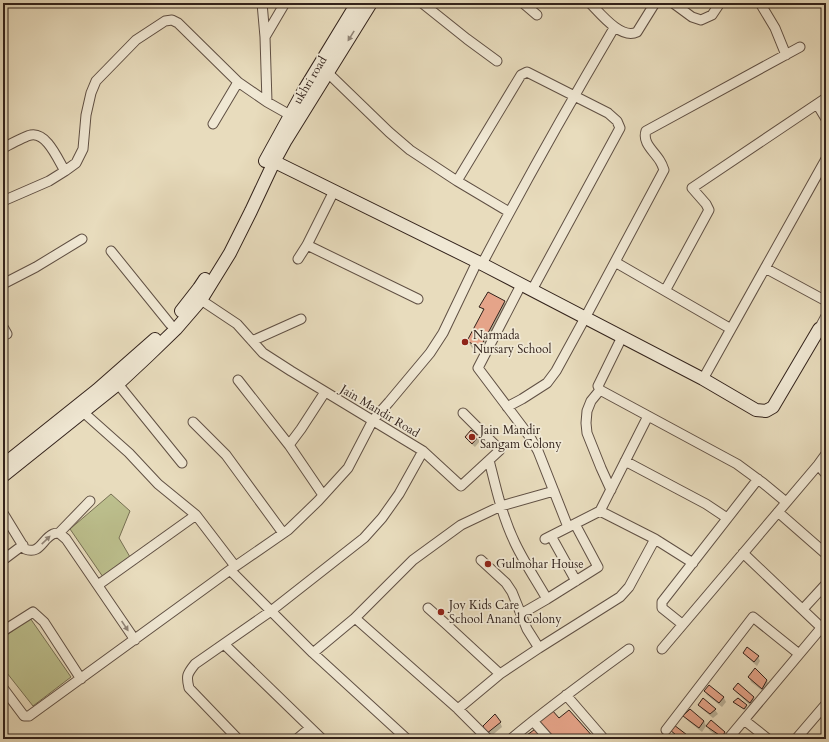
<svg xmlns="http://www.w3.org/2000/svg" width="829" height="742" viewBox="0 0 829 742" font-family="Cardo,serif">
  <rect width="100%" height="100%" fill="#e8dcbd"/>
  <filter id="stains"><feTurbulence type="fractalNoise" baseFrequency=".005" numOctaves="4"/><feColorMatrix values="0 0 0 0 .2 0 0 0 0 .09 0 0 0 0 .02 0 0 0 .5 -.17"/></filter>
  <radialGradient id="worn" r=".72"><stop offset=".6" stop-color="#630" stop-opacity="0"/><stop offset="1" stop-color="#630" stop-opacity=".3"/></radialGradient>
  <path fill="#bcbf8d" stroke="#777054" d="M111 494 130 511 119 538 130 557 103 577 70 529Z
    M30 618 71 677 33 706 3 668V638Z"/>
  <path fill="#0003" d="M504 302 508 309 484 354 472 348 468 341 484 312 481 307Z
    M466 437H478L480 441 475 447 468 441Z
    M744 653 758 657 760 661 757 666 747 657Z
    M749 677 767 681 769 685 764 692 751 682Z
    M709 686 724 698 726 702 722 707 707 695 705 691Z
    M734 689 753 698 756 702 752 707 737 693Z
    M703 700 715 710 718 714 713 718 702 709 699 705Z
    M735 702 746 705 747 707 745 710 736 704Z
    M685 716 704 721 706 726 702 732 687 720Z
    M500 722 502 727 489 738 484 727Z
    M707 726 724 733 727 737 726 739H722L710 731Z
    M671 730 690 738 691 739H679L674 735Z"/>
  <path fill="#e5a489" stroke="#32221b" d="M488 292 505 301 480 348 467 341 484 309 479 307Z
    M471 430 479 436 472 444 465 437Z
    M747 647 759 656 754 662 743 653Z
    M755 668 767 680 762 689 748 677Z
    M738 683 754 697 750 703 733 689Z
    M709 685 724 697 719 703 704 691Z
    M703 698 716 709 710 714 698 705Z
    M738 698 747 705 744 709 733 702Z
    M690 709 704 721 699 728 683 716Z
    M552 710 559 718 569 710 595 739H555L539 721Z
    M495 714 501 722 486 734 483 726Z
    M711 720 725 732 722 737 706 726Z
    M674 725 691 738 690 739H681L670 730Z
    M538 727 547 739H530L527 735Z"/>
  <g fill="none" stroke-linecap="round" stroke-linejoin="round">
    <defs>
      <path id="street" d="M262 3 265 37 267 102
        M422 3 467 39 497 61
        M523 3 537 15
        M590 3C600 13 621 40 637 32L655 3
        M673 3 692 17 701 20 712 15 720 3
        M760 3 775 28 786 55
        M265 37 285 3
        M328 73 389 132 410 150 457 181 509 212
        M817 104 826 119
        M213 124 238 82 267 102 290 115
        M3 148C9 145 25 136 31 135 47 132 58 160 65 171
        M457 181 521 75 527 72 608 113 617 121 620 128 532 290
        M3 201 49 181 65 171 76 163 83 149 86 115 91 93 96 81 136 40 165 21 172 20 178 23 238 82
        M307 245 418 299
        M111 251 170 324
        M298 259 307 245 334 191
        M615 262 731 329
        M482 264C524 184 568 106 614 28
        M765 268 826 301
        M3 284 36 267 82 239
        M521 285 478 368 530 437 538 451 568 527
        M665 291 709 210 706 204 692 188 826 98
        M201 300 237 324 263 353 291 371 423 451 461 486 500 450 463 413
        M3 327 7 334
        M819 329 826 316
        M622 337 598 386 600 390 737 464 763 483 786 502
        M252 341 301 319
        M703 379 826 159
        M238 380 289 445
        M118 384 182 463
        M600 390 591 401 587 411 586 423 587 433 601 468 611 490
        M507 407 522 399 547 383 556 371 585 318 664 170C663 167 662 164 660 161 654 151 642 143 646 131L800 47
        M83 412 129 453 158 484 196 515
        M193 422 226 455 283 533
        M489 460C496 488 502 516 515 543 524 562 536 580 547 599L521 614
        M625 461 706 504 727 518
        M818 465 826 474
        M323 495 289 445 301 429 325 392
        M600 511 655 539 693 563
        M778 512 826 554
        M3 513 25 549C40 555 42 539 53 534 55 533 57 533 59 533L66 539 135 640
        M59 533 90 501
        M551 536 576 581
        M545 539 600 511 648 416
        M743 553 825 631
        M3 560 23 545
        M481 560 506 583 512 592 527 629 539 648
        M230 570 313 653 407 739
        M98 585 196 515 235 566
        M547 599 598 567 575 524
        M428 608 447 625 500 674
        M803 609 826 584
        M355 618 458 709 488 739
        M682 624 662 608V602L758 479
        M3 631 33 612 44 622 81 679
        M224 644 322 739
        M662 649 818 465 826 454
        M313 653 355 618 413 560 461 525 501 506 554 491
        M3 688 24 716H29L230 570 288 530 318 501 348 468 373 420 389 402 430 353 443 333 477 262
        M566 695 604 739
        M458 709 500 674 539 648 620 597 629 587 655 539
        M744 720 768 739
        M533 721 549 739
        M666 730 753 617 799 654
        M238 739 189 688C186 676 187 674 195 664L271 611 364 538 382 518 399 494 423 451
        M297 739 310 728
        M511 739C549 707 589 678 629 649
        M728 739 822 627
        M796 739 826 704"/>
      <path id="secondary" d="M267 158 482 264 703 379 756 410 766 411 773 407 819 329 826 330
        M265 161 304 90 357 3
        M181 311 199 288 205 279
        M3 465 97 390 155 339
        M3 476 118 384 148 356 176 329 201 300 230 253 251 211 274 162 286 140 371 3"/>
    </defs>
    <use href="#street" stroke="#605044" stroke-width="11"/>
    <use href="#secondary" stroke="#32221b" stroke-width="14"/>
    <use href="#street" stroke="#f0e8d4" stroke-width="9"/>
    <use href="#secondary" stroke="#f0e8d4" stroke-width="12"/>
  </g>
  <defs><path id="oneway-solid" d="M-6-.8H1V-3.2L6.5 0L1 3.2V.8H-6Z"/></defs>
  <g fill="#918578">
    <use href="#oneway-solid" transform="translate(351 36) rotate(122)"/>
    <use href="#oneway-solid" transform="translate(46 540) rotate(-44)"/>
    <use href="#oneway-solid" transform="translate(125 626) rotate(56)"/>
  </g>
  <g fill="#8f2418" stroke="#f0e8d4" stroke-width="1.5">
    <circle cx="465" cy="342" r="4"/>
    <circle cx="472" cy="437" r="4"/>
    <circle cx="488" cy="564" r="4"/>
    <circle cx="441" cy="612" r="4"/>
  </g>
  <g text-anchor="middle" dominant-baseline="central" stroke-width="3.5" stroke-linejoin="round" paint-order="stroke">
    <g font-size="12" fill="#32221b" stroke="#f0e8d4">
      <text transform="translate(310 80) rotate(-59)">ukhri road</text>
      <text transform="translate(380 411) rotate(31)">Jain Mandir Road</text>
    </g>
    <g font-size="12" fill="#32221b" stroke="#f0e8d4" text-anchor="start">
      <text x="473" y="335">Narmada<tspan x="473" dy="14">Nursary School</tspan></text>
      <text x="480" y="430">Jain Mandir<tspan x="480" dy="14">Sangam Colony</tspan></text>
      <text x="496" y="564">Gulmohar House</text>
      <text x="449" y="605">Joy Kids Care<tspan x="449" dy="14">School Anand Colony</tspan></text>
    </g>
  </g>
  <rect width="829" height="742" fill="none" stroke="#e8dcbd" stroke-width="16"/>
  <rect x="4" y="4" width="821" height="734" fill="none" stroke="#32221b" stroke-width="2"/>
  <rect x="8" y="8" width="813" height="726" fill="none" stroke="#32221b"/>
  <rect width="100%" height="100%" filter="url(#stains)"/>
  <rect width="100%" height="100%" fill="url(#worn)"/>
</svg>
